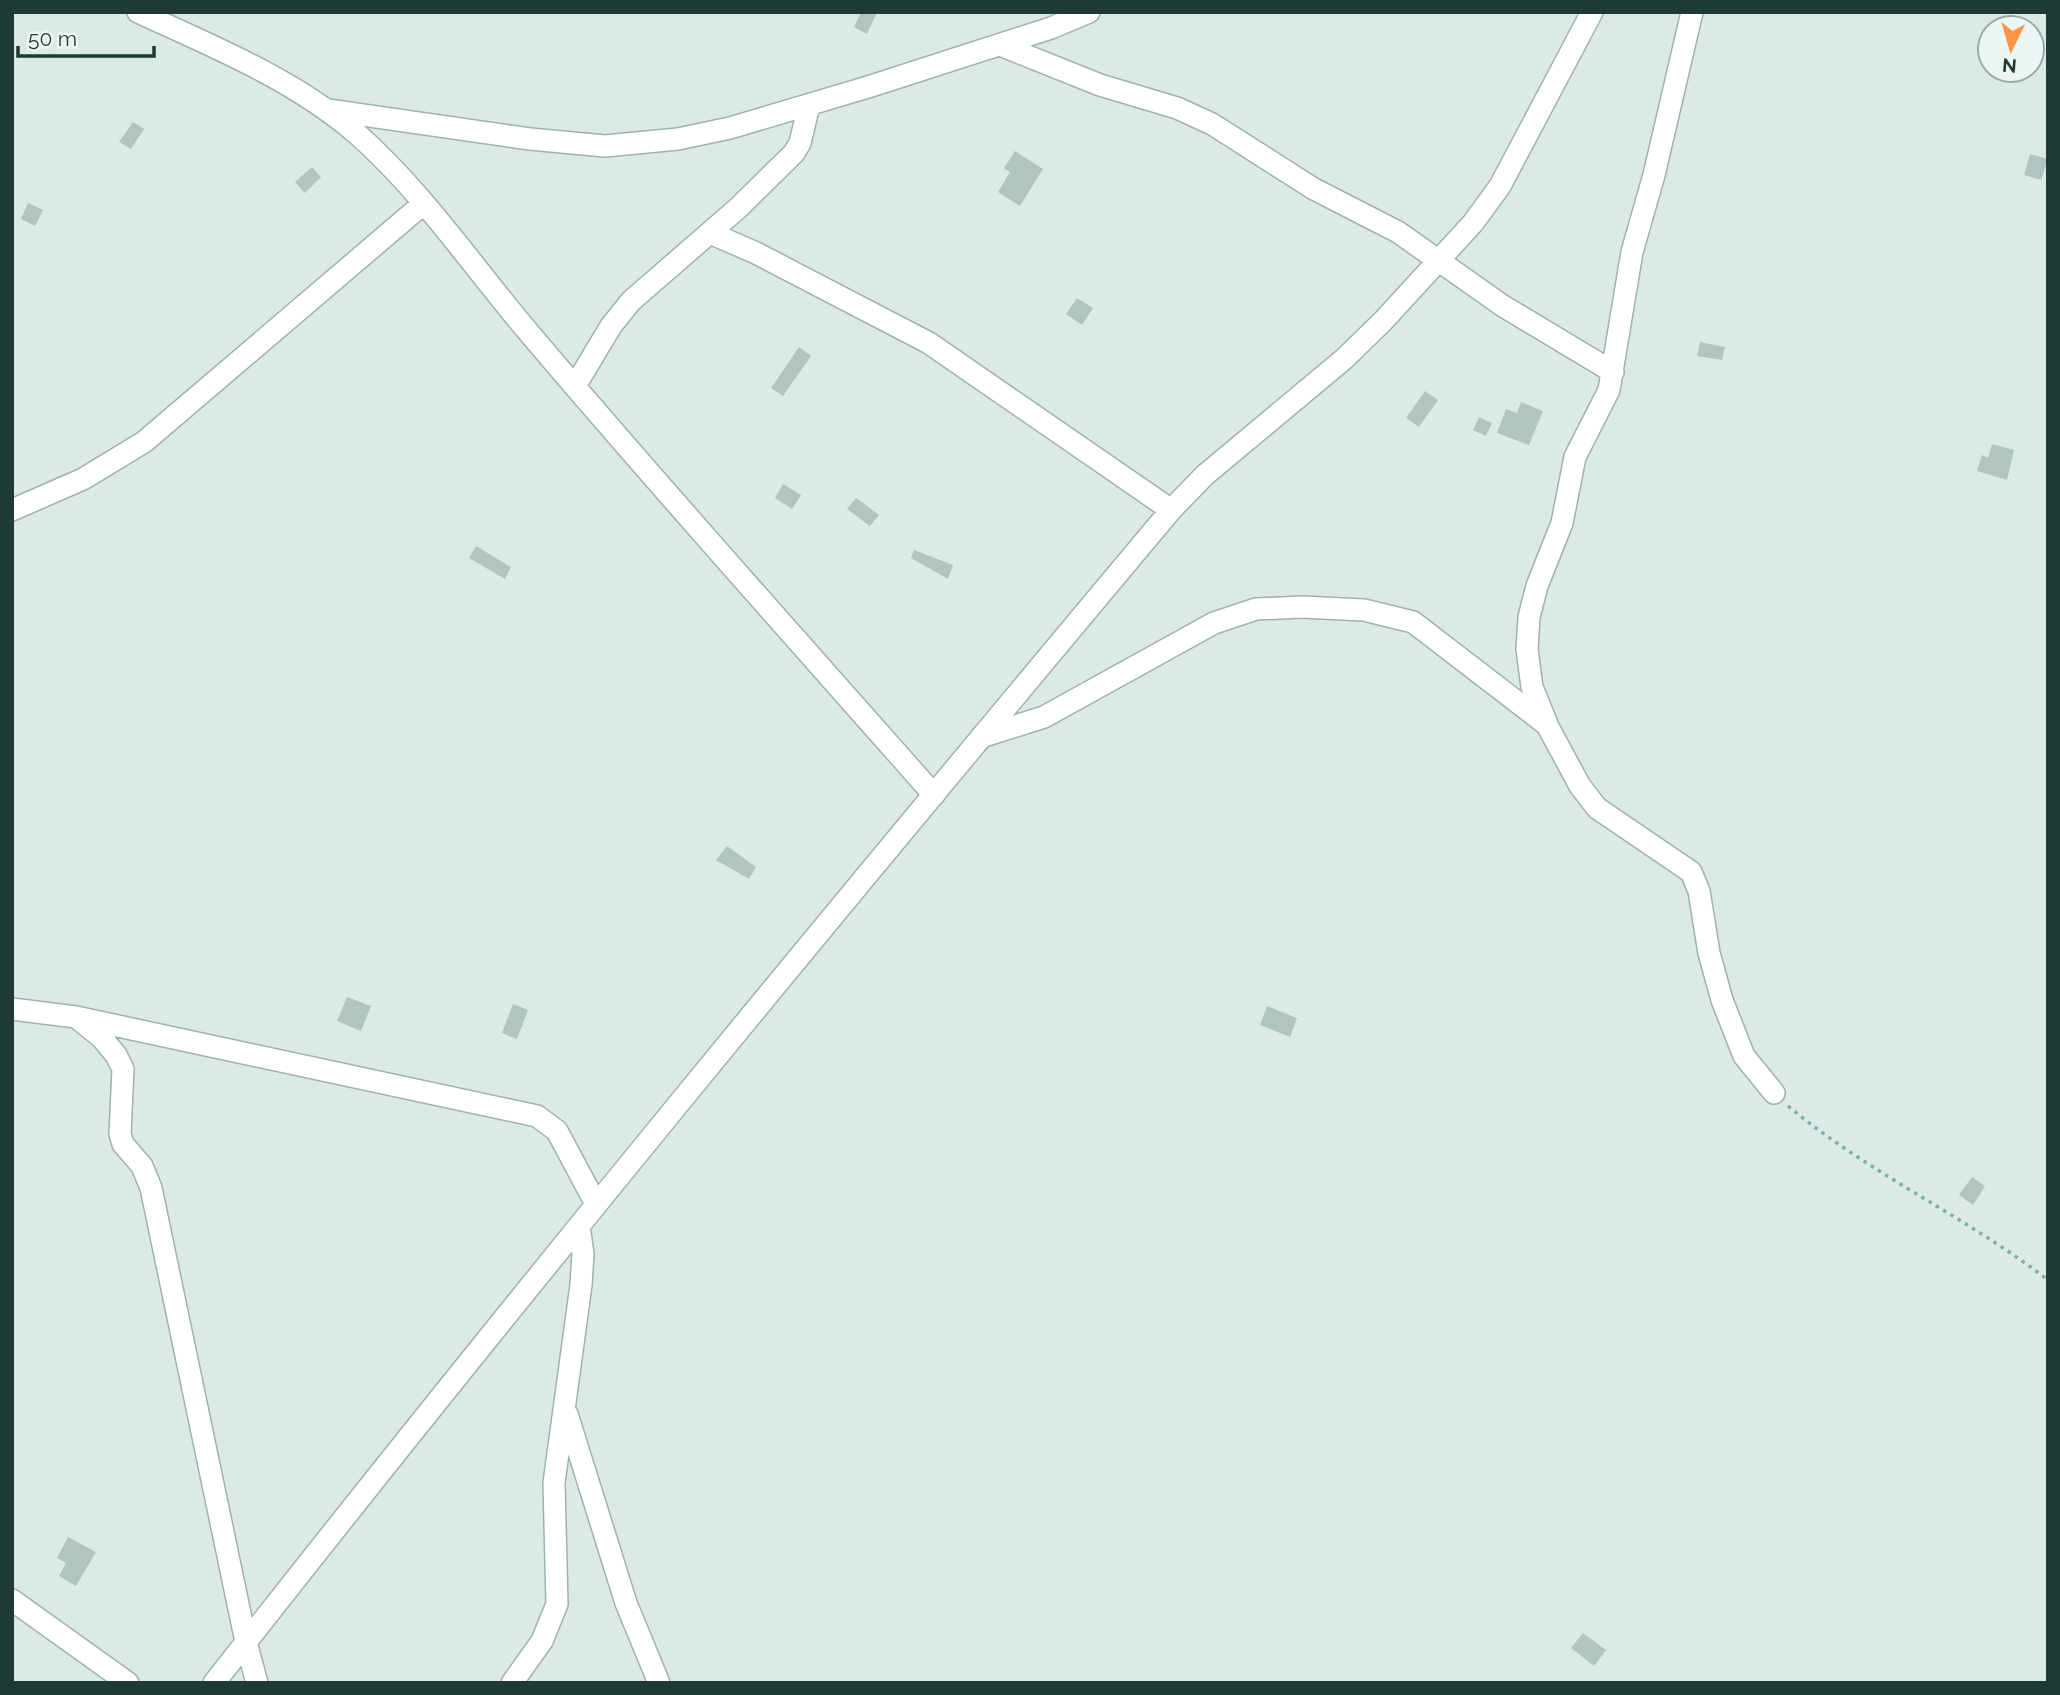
<svg xmlns="http://www.w3.org/2000/svg" width="2060" height="1695" viewBox="0 0 2060 1695" font-family="Raleway,sans-serif">
  <rect width="100%" height="100%" fill="#dceae6"/>
  <path fill="#b1c5c0" d="M861 12H877L867 34 854 27Z
    M133 122 144 129 131 149 119 142Z
    M1015 151 1043 169 1020 206 998 192 1010 172 1004 168Z
    M2030 154 2048 159 2041 180 2024 175Z
    M312 167 321 177 305 193 295 182Z
    M28 203 43 210 35 226 21 219Z
    M1077 298 1093 308 1082 325 1066 314Z
    M1700 342 1725 347 1722 360 1697 356Z
    M799 347 811 356 783 396 771 388Z
    M1425 391 1438 400 1419 427 1406 418Z
    M1521 402 1543 411 1529 445 1497 433 1506 409 1517 413Z
    M1479 417 1492 423 1486 436 1473 430Z
    M1992 444 2014 450 2007 480 1977 471 1982 455 1988 458Z
    M783 484 801 495 792 509 775 498Z
    M856 498 879 515 870 526 847 509Z
    M476 546 511 567 505 579 469 558Z
    M914 550 953 565 948 579 911 558Z
    M727 846 756 867 749 879 716 860Z
    M347 997 371 1006 361 1031 337 1021Z
    M513 1004 528 1010 517 1039 502 1033Z
    M1267 1006 1297 1018 1290 1037 1260 1025Z
    M1972 1177 1985 1186 1973 1205 1959 1195Z
    M68 1537 96 1552 76 1586 59 1576 66 1563 57 1558Z
    M1583 1633 1606 1650 1594 1666 1571 1648Z"/>
  <g fill="none" stroke-linecap="round" stroke-linejoin="round">
    <defs>
      <path id="minor" d="M138 12C212 46 293 79 356 133 422 191 473 267 530 334 662 490 799 642 934 795
        M1000 45 1100 85 1177 108 1212 124 1314 189 1398 232 1503 306 1613 372
        M328 110 530 139 605 146 678 139 730 128 868 87 1051 28 1089 12
        M710 233 756 253 929 343 1171 510
        M575 386 611 326 631 301 737 209 794 153 800 143 809 105
        M12 510 83 479 144 442 423 204
        M1547 724 1532 687 1527 649 1529 617 1537 586 1562 523 1575 457 1609 390 1632 252 1654 175 1692 12
        M981 737 1044 717 1214 623 1256 609 1302 607 1364 610 1413 622 1547 725 1580 786 1597 808 1691 872 1699 891 1709 953 1722 1000 1744 1056 1774 1093
        M12 1009 76 1017 537 1116 557 1131 596 1204
        M76 1017 102 1038 116 1055 123 1069 120 1134 123 1144 142 1166 151 1188 246 1642 257 1683
        M567 1414 626 1603 659 1683
        M12 1600 128 1683
        M214 1683C525 1286 847 897 1171 510L1205 475 1344 359 1383 321 1473 223 1500 186 1592 12
        M512 1683 542 1641 557 1604 554 1483 581 1285 583 1254 579 1226"/>
    </defs>
    <use href="#minor" stroke="#9fb2ae" stroke-width="24"/>
    <path stroke="#7ab0a9" stroke-width="3.5" stroke-dasharray="3.5 5" stroke-linecap="butt" d="M1788 1106C1868 1173 1965 1216 2048 1280"/>
    <use href="#minor" stroke="#fff" stroke-width="21"/>
  </g>
  <rect width="2060" height="1695" fill="none" stroke="#1d3a37" stroke-width="28"/>
  <g transform="translate(2011 49) rotate(185)"><circle r="33" fill="#ecf7f3" stroke="#99aba8" stroke-width="2"/>
  <path d="M0-5L12 26L0 18L-12 26Z" fill="#fd9447"/>
  <text y="-10" font-size="19" font-weight="bold" text-anchor="middle" fill="#1d3a37">N</text>
  </g>
  <path d="M18 46v10h136v-10" fill="none" stroke="#1d3a37" stroke-width="3.5"/>
  <text x="28" y="46" font-size="21" fill="#1d3a37" stroke="#ecf7f3" stroke-width="5" paint-order="stroke">50 m</text>
</svg>
